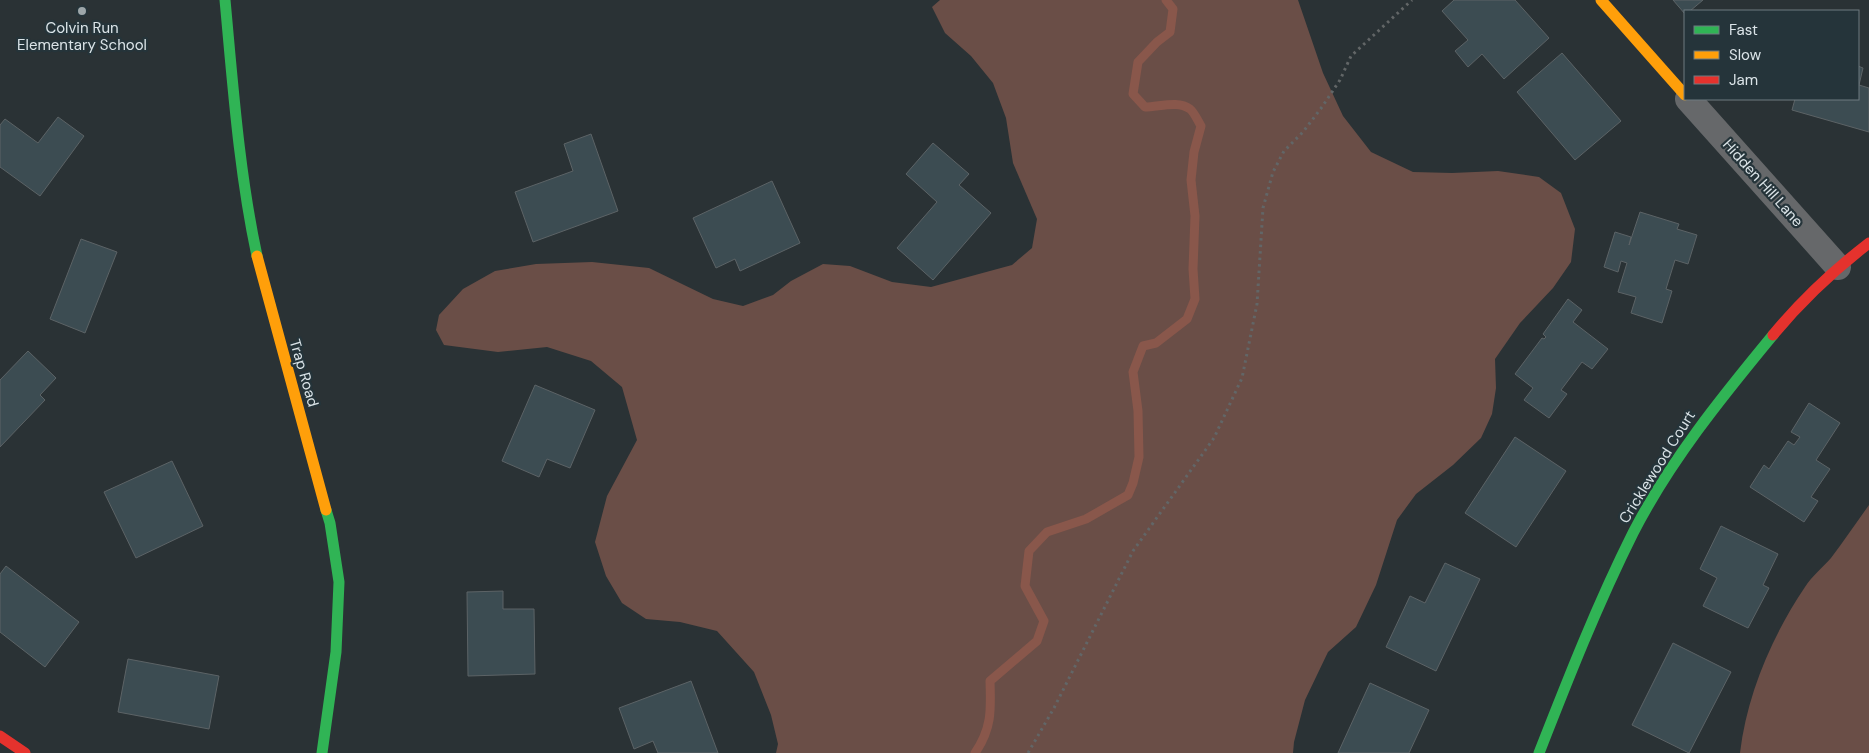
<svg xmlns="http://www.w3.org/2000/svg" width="1869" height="753" viewBox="0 0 1869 753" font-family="'DM Sans',sans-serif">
  <rect width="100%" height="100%" fill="#2a3235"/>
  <path fill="#6a4e47" d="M940 0H1298L1323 73 1343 116 1371 152 1413 172 1452 173 1498 171 1539 177 1561 193 1575 229 1571 262 1553 288 1520 323 1495 359 1496 388 1492 414 1481 438 1453 465 1416 494 1397 520 1376 585 1356 627 1328 652 1305 700 1294 742 1293 753H776L778 744 771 715 754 672 717 631 680 622 646 619 622 603 606 576 595 542 607 496 637 440 622 387 591 361 547 347 498 352 444 345 436 330 439 315 463 289 495 271 536 264 592 262 649 268 713 299 743 306 773 295 791 281 823 264 850 266 892 282 931 287 1012 265 1032 248 1037 219 1013 163 1006 118 993 83 971 56 945 33 932 7Z
    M1869 505V753H1740C1747 694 1772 636 1805 587 1812 576 1822 568 1831 558 1844 541 1856 523 1869 505Z"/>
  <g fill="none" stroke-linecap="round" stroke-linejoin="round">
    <path stroke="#89574b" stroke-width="9" d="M975 753C992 728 991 710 990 681L1037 641 1044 621 1025 586 1029 551 1047 532 1086 519 1128 495 1133 483 1139 457 1138 411 1133 372 1143 346 1156 343 1187 319 1195 299 1193 269 1195 216 1191 180 1194 152 1201 126C1198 121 1194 112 1190 109 1178 100 1159 107 1145 107L1133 94 1138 62 1157 42 1170 32 1173 9 1166 0"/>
  </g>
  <path fill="#3c4c52" stroke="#5c6366" d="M1454 0H1515L1549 38 1504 79 1482 54 1468 67 1455 51 1468 40 1442 11Z
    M1673 0H1703L1690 11H1685V14Z
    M1562 53 1621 121 1575 160 1517 92Z
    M1858 66 1863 68 1859 85 1869 88V132L1792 110 1795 99H1858Z
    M58 117 84 136 40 196 0 167V125L5 119 38 143Z
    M591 134 618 211 533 242 515 192 573 171 564 144Z
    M933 143 969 174 959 185 991 213 933 280 897 248 937 202 906 174Z
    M772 181 800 243 740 271 735 259 716 268 693 218Z
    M1640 212 1679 224 1677 229 1697 235 1688 264 1675 260 1666 289 1672 291 1662 323 1631 313 1636 297 1618 292 1627 263 1621 261 1618 272 1604 267 1615 232 1631 237 1629 245Z
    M81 239 117 252 85 333 50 319Z
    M1568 299 1582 310 1573 322 1608 349 1592 369 1582 362 1561 390 1567 394 1549 418 1524 400 1533 388 1515 374 1542 338 1544 339 1546 337 1543 334Z
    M28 351 56 378 40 395 45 400 0 447V380Z
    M535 385 595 410 570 468 547 459 539 477 502 461Z
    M1809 403 1840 423 1816 460 1830 469 1811 497 1818 501 1804 522 1750 487 1764 465 1769 469 1788 441 1794 445 1800 437 1791 432Z
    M1515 437 1566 471 1516 547 1465 513Z
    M172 461 203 526 136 558 104 492Z
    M1721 526 1778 554 1763 585 1769 588 1748 628 1703 606 1717 578 1700 569Z
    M1445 563 1480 579 1436 671 1386 647 1410 596 1425 603Z
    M6 566 79 622 45 667 0 632V574Z
    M503 591V609H534L535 674 468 676 467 592Z
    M1673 643 1731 672 1689 753 1632 725Z
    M128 659 219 676 209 729 118 712Z
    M691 681 718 753H658L653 741 634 749 619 708Z
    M1370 683 1429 710 1409 753H1338Z"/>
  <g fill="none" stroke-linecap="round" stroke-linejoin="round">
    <path stroke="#626667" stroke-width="3" stroke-dasharray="2.5 4" stroke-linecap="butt" d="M1028 753 1054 708 1133 551 1214 438 1242 378 1257 304 1263 208 1273 172 1284 151 1303 132 1322 107 1340 80 1351 56 1412 0"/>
    <path stroke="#66686a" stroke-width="26" d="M1688 99 1838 267"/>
    <path stroke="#30b455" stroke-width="11" d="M225 0C233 86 239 172 257 256
      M322 753 336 652 339 582 330 523 326 510
      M1539 753C1568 679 1597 605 1633 533 1670 461 1721 398 1773 335"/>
    <path stroke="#ff9f0a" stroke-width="11" d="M1601 0 1685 95
      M257 256 326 510"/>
    <path stroke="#e5322d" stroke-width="11" d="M1773 335C1801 301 1834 270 1869 243
      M0 736 25 753"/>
  </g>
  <circle fill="#9da6a9" stroke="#25343a" stroke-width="2" cx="82" cy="11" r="5"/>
  <g text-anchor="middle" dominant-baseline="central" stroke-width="4.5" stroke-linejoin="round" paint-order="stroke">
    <g font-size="15" fill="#dbe4e8" stroke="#25343a">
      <text x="82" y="28">Colvin Run<tspan x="82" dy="17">Elementary School</tspan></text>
    </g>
    <g font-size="15" fill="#dbe4e8" stroke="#25343a">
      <text transform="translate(1763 183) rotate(48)">Hidden Hill Lane</text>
      <text transform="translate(304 373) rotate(74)">Trap Road</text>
      <text transform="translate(1657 467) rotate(-58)">Cricklewood Court</text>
    </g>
  </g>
  <rect x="1684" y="10" width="175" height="90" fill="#25343a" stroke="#6e7a80"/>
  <rect x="1694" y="26" width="25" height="8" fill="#30b455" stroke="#6e7a80"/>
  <text x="1729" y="35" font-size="15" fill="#dbe4e8">Fast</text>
  <rect x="1694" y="51" width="25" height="8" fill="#ff9f0a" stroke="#6e7a80"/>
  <text x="1729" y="60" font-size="15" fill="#dbe4e8">Slow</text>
  <rect x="1694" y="76" width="25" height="8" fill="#e5322d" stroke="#6e7a80"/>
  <text x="1729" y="85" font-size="15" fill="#dbe4e8">Jam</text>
</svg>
